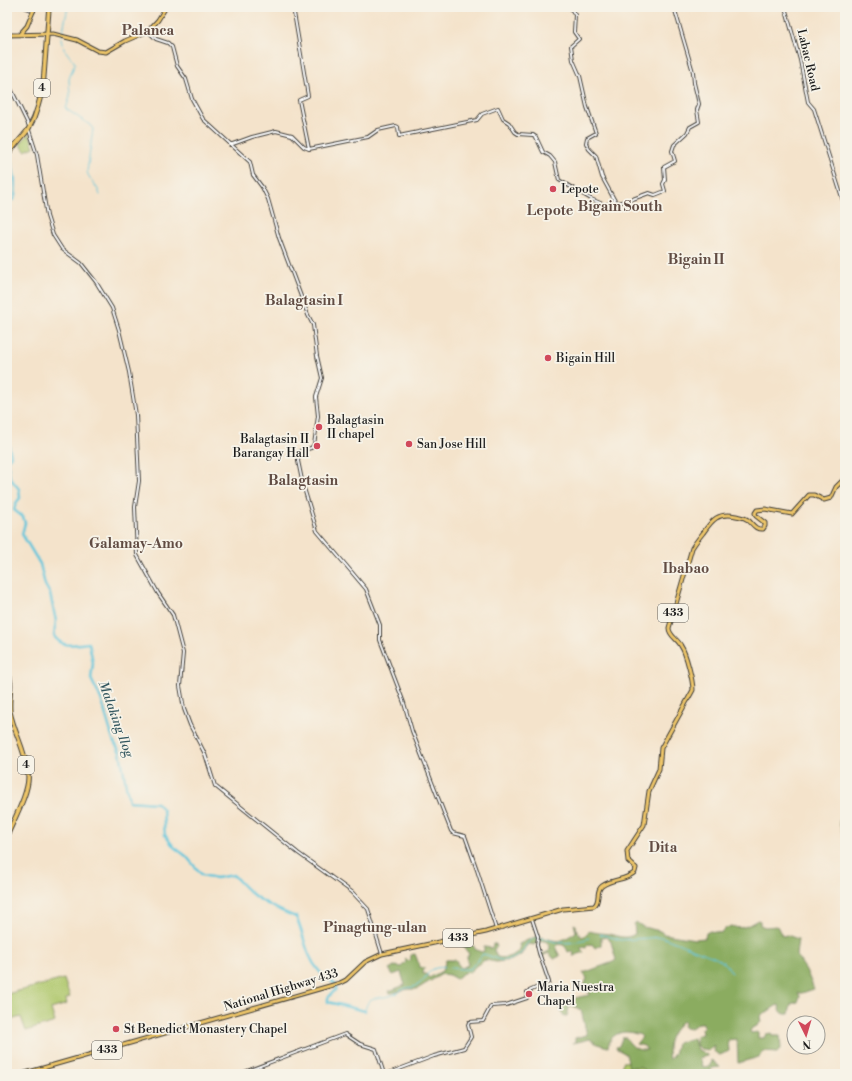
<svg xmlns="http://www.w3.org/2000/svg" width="852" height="1081" viewBox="0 0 852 1081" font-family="'Libre Bodoni',serif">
  <rect width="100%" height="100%" fill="#f7f3e8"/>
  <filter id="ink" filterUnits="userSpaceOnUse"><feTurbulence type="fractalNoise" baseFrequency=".025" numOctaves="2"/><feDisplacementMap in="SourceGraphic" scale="8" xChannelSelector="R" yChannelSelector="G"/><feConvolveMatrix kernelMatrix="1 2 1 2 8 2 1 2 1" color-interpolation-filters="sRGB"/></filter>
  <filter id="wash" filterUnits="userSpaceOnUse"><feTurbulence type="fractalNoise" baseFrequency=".012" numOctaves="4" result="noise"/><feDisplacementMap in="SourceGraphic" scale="16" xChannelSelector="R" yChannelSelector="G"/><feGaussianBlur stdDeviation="0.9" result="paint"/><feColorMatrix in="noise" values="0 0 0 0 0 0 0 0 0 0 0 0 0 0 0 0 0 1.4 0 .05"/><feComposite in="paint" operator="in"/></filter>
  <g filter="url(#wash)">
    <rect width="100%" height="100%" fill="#f4e3cb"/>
    <path fill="#afc76c" stroke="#667244" d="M29 133 34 147 25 151 20 144Z
      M64 979 70 997 66 999 67 1004 51 1009 55 1022 26 1031 21 1017 7 1021V994Z
      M634 1061 641 1065 647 1074H619L623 1062Z"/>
    <path fill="#8bac60" stroke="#54643e" d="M845 808V841L839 822Z
      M758 920 760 921V925L765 927 777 926 782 936 787 935 798 939 796 955 806 970 814 989 802 993H798L800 996 798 1002 791 1004 789 1014C782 1015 780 1011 779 1005 773 1006 770 1012 762 1014L760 1017 761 1022 757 1026 752 1028 750 1031 751 1033 758 1032V1038H764L766 1034 771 1033 772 1036H780L781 1049 777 1052 763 1051 759 1057 738 1063 737 1039 728 1040 729 1051 720 1055 713 1051 714 1045 708 1051 699 1048 696 1045V1036L702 1034 701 1029 704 1026 703 1023H698L690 1029 685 1028 683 1026 684 1023 682 1021C670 1035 666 1041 669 1060L674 1054 677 1043 693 1038 697 1049 707 1055V1056L699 1058 703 1067 710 1066 711 1060 720 1067 712 1068 710 1073 714 1074H647L641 1067H629L626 1054 617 1049 616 1047 619 1046 622 1038 625 1037C632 1046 635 1051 647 1050L644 1046 636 1044 642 1037C639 1033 638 1035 633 1033 622 1030 610 1034 608 1047L597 1044 590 1039 573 1043 575 1042V1038L587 1035 581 1010 576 1007H569L567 1016H564L559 1007C565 999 580 997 589 995L587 987 584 986 587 978 583 973 613 962 616 960 611 942 607 937 601 938V945L595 948 592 944 587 945 586 948 582 947 581 949 584 952 574 956H573L574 953 571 951 568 952C566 947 564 943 557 945L556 949 560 956 554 959 550 954 548 953 541 957V954L546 953 550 949C549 942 546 940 539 941L534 945 529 944 527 945 521 955 511 960 496 962 485 960 477 965 470 972 463 973 456 979 449 975 442 974 417 989H408L392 993H390L389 991 405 985 401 972 393 975 389 969 394 966 401 967 406 962 405 958 409 961 411 959 410 955 415 954 420 967 424 968 423 974H426L429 978 442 971 446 960H455L461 968 468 965 467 957 469 954 462 945 467 947 473 945 475 949 481 952 484 951V947L492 948 493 944H496L497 947 494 949V951L497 957C506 959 513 956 520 950L519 944 537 936C560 941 556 945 576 932L574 924 576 925 577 931 582 937 584 936 589 931C596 933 602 933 609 934 619 936 625 940 635 934L634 924 636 922 643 927 660 931 664 934 695 939 705 938 706 933 710 931 721 933 726 928 732 926C742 931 750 924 758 920Z"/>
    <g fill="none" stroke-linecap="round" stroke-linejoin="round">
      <path stroke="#5ec5db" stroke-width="1" d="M62 35 68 7
        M62 38 64 49 75 63 69 79 70 96 66 109 90 125 93 129 87 172C90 181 98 186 100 195
        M844 489 845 488
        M600 934 621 940 662 937 716 958 726 964 732 973
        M365 1011C368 994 377 999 390 996 395 995 399 991 404 989 408 987 412 988 416 986 425 982 426 971 436 968 447 966 459 970 470 969L483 954C489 955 495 959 501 960 507 961 517 958 521 953 526 947 526 941 535 938 542 937 549 940 556 942 567 944 579 942 589 938"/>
      <path stroke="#5ec5db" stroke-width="2.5" d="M7 202 14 199C18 189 13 162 7 153
        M7 437 11 456 7 461 10 478 19 489 20 498 16 503 14 510 23 517 25 523 22 534 40 564 45 585 50 594 56 621 54 636C63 649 74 644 89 643L93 663 91 679 101 699 113 740 120 752 129 801 157 803 163 810 165 835 174 847 186 856 202 875 216 878 233 875C240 882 244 887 251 893 259 901 285 913 296 917 305 936 305 955 319 971 324 977 331 980 336 985V989L328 998V1002L365 1011"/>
    </g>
  </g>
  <g filter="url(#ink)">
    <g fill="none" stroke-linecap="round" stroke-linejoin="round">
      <defs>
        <path id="minor" d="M24 7 34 11
          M293 7 308 96 299 100 309 149
          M570 7 575 15 574 32 579 39 571 46 573 60 580 76 587 107 596 133 587 138 586 143 589 149 596 156 602 177 615 201
          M785 7 800 60 808 102 814 109 845 207
          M148 31 156 39 168 43 172 47 177 66 186 79 192 99 203 119 250 162 253 175 262 187 268 199 279 238 308 315 313 325 317 356 322 378 316 397 318 416 314 445 311 448 300 451 298 461 303 485 317 531 366 589 380 625V640L404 703 412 731 451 831 453 833 465 836 477 870 496 929
          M7 72 10 87 29 126
          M29 130 37 155 47 216 53 235 62 249 81 263 96 282 112 308 119 330 129 372 136 415 139 481 135 507 137 555 158 593 173 615 183 653 180 686 184 709 190 725 205 754 215 786 298 853 352 892 368 909 382 954
          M230 145 252 137 276 131 292 135 304 147 309 149 368 137 378 130 396 126 398 127 399 136 477 120 482 114 498 108 503 119 509 123 515 132 518 134 533 135 536 137 543 152 550 156 555 162 559 180 591 199 605 205 615 201 617 203 630 200 649 193 655 195 665 191 663 184 665 180 664 167 675 161 672 151 674 145 687 133 690 127 699 122 697 110 699 104 694 83 693 72 674 7
          M239 1074 345 1034 360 1044 376 1049 384 1074
          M386 1074 434 1056 464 1048 471 1037 468 1025 469 1022 483 1021 491 1006 506 1005 527 998 528 996 527 992 549 982 539 953 537 945 538 937 532 919"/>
        <path id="major" d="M20 34 27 26 35 7
          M7 35 53 34 77 40 98 51 106 52 125 41 148 31 158 20 166 7
          M22 1074 340 983 346 980 365 962 382 954 486 932 563 909 594 906C601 901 595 891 602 886 613 878 626 881 635 872L636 868 628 861 627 851 644 825 649 791 659 769 661 748 693 690C693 681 686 653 681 646 678 639 669 636 669 628L692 548C695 543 699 538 703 533 712 520 718 512 736 516 740 517 744 517 748 520 753 524 755 530 763 529L765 526V523L756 516 755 513 757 510 765 509 792 514 809 495H814L824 500 831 498 836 487 845 478"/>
        <path id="highway" d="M7 155 28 130 34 118 38 106 43 87 49 7
          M7 669C14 683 8 698 10 712 14 733 27 753 28 775 30 791 13 821 7 836"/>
      </defs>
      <use href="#minor" stroke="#3c3a36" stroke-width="4"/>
      <use href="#major" stroke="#3c3a36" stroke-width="5"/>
      <use href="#highway" stroke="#3c3a36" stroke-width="5.5"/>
      <use href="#minor" stroke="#fff" stroke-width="2"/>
      <use href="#major" stroke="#edc569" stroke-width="3"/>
      <use href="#highway" stroke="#edc569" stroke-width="3.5"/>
    </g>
  </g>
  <g fill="#d1495b" stroke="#f7f3e8" stroke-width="1.5">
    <circle cx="553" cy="189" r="4"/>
    <circle cx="548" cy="358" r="4"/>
    <circle cx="319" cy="427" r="4"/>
    <circle cx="409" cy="444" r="4"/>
    <circle cx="317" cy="446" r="4"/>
    <circle cx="529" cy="994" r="4"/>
    <circle cx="116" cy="1029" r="4"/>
  </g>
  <g text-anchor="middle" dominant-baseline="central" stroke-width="3.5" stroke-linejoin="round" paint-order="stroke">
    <g fill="#f7f3e8" stroke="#5e5c59" stroke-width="1">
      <rect x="34" y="79" width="16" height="18" rx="3"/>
      <rect x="658" y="604" width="30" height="18" rx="3"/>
      <rect x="18" y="756" width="16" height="18" rx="3"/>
      <rect x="443" y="929" width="30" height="18" rx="3"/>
      <rect x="92" y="1041" width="30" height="18" rx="3"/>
    </g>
    <g font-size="11" font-weight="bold" fill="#1c1c1c">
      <text x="42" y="88">4</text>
      <text x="673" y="613">433</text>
      <text x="26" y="765">4</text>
      <text x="458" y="938">433</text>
      <text x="107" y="1050">433</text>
    </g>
    <g font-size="12" fill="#1c1c1c" stroke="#f7f3e8">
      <text transform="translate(808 60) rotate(77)">Labac Road</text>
      <text transform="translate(281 990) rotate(-17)">National Highway 433</text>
    </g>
    <g font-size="12" fill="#1c1c1c" stroke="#f7f3e8" text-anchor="start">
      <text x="561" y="189">Lepote</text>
      <text x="556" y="358">Bigain Hill</text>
      <text x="327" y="420">Balagtasin<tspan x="327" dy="14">II chapel</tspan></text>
      <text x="309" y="439" text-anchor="end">Balagtasin II<tspan x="309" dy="14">Barangay Hall</tspan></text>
      <text x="417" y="444">San Jose Hill</text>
      <text x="537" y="987">Maria Nuestra<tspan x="537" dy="14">Chapel</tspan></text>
      <text x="124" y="1029">St Benedict Monastery Chapel</text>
    </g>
    <g font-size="13" font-style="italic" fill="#33575f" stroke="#f7f3e8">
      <text transform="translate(116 719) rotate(70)">Malaking Ilog</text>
    </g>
    <g font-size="14" font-weight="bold" fill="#614c43" stroke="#f7f3e8">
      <text x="148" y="31">Palanca</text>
      <text x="620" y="207">Bigain South</text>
      <text x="550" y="211">Lepote</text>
      <text x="696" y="260">Bigain II</text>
      <text x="304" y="301">Balagtasin I</text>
      <text x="303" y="481">Balagtasin</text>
      <text x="136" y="544">Galamay-Amo</text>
      <text x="686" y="569">Ibabao</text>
      <text x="663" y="848">Dita</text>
      <text x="375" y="928">Pinagtung-ulan</text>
    </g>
  </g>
  <rect width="852" height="1081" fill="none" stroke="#f7f3e8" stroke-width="24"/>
  <g transform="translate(806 1035) rotate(175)"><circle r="19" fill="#f7f3e8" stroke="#9f9d96"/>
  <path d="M0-3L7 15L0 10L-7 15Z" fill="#d1495b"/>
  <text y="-6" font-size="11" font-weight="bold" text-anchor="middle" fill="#1c1c1c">N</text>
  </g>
</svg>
